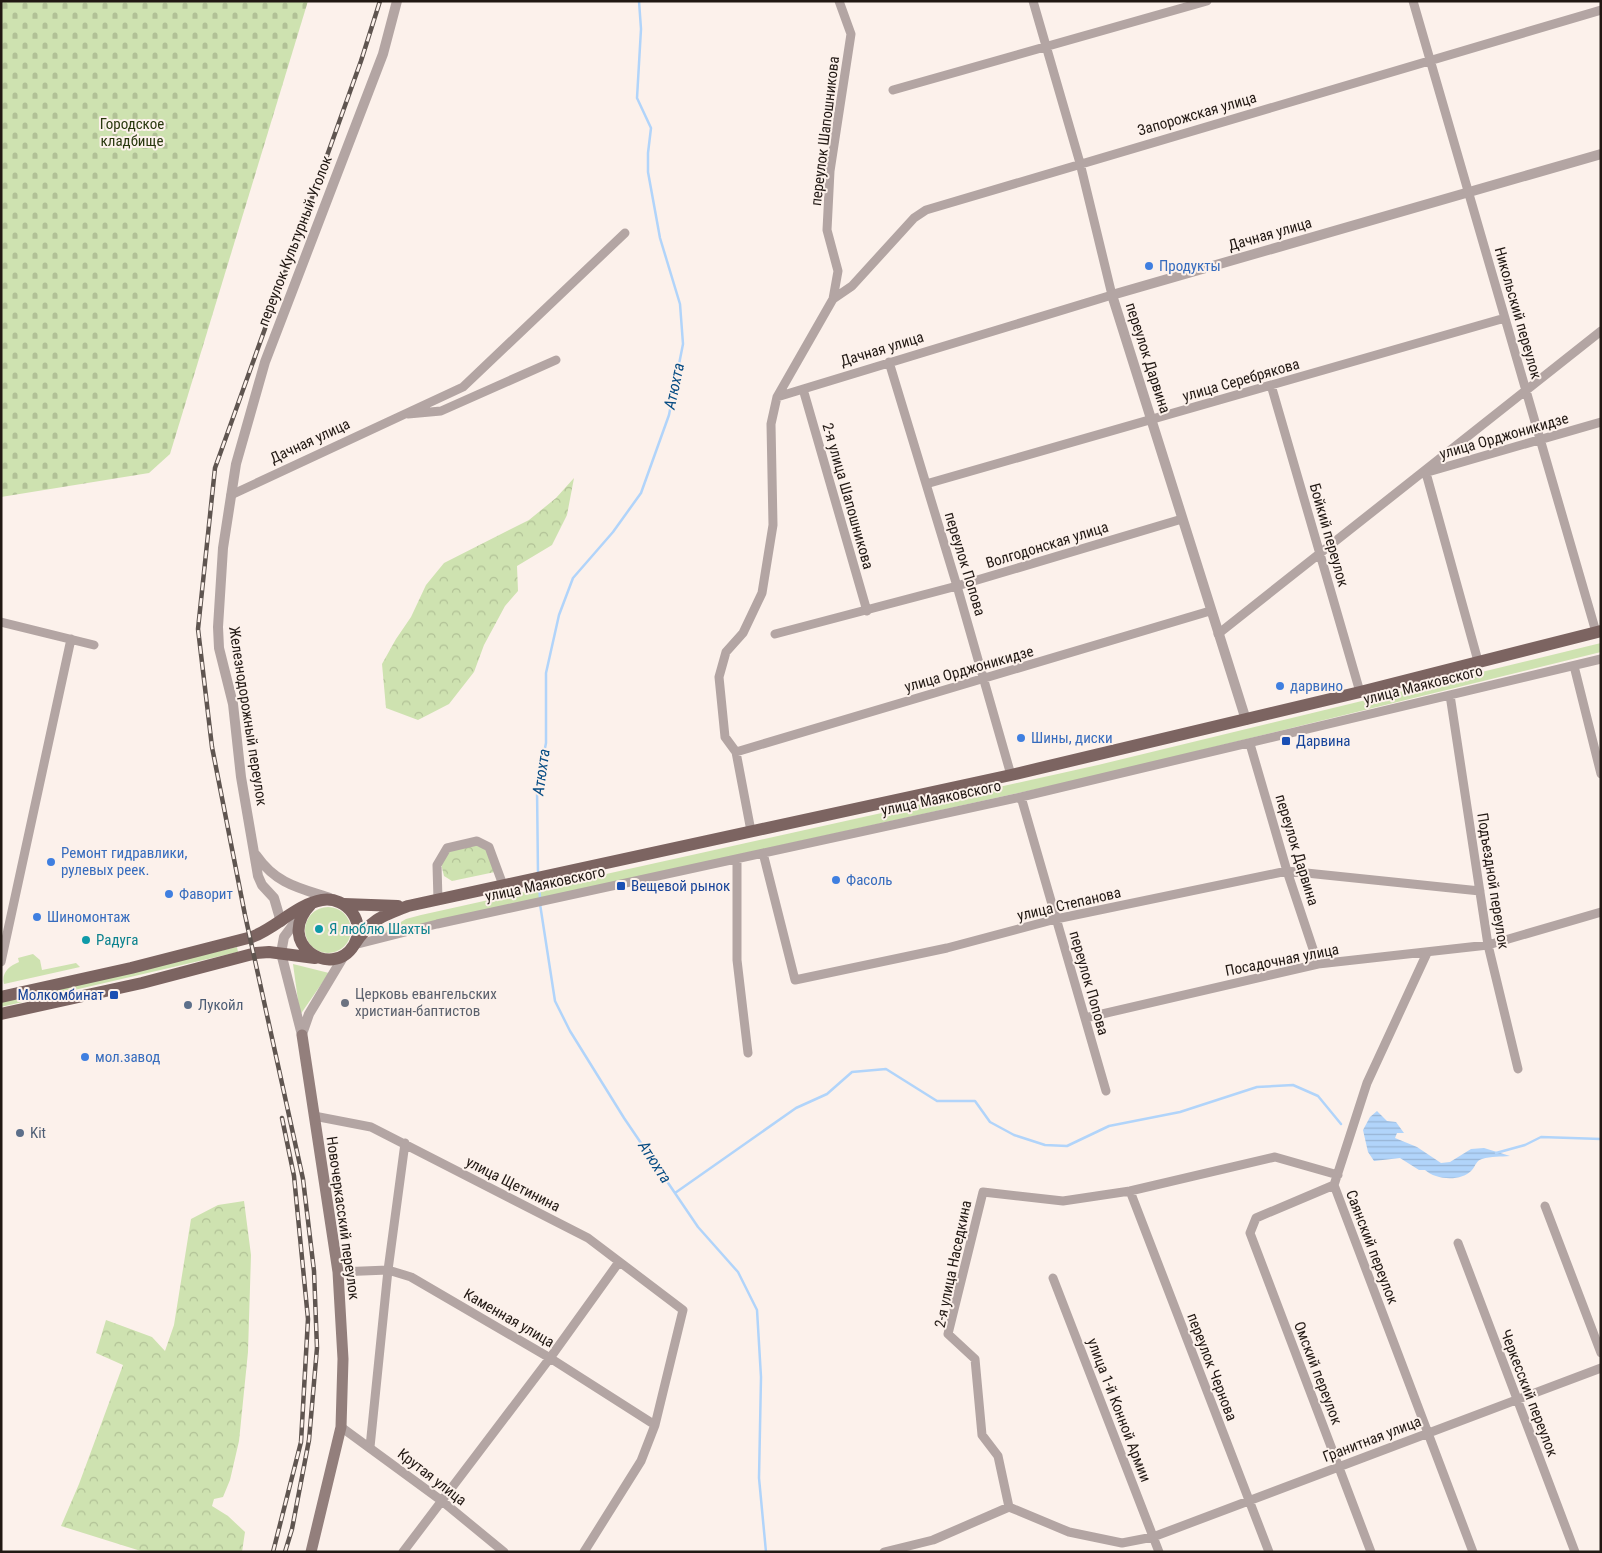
<svg xmlns="http://www.w3.org/2000/svg" width="1602" height="1553" viewBox="0 0 1602 1553" font-family="'Roboto Condensed',sans-serif">
  <defs>
    <pattern id="forest-crowns" width="20" height="18" patternUnits="userSpaceOnUse" patternTransform="scale(1.25)"><rect width="20" height="18" fill="#cee2b0"/><path d="M2 6a3 3 0 1 1 6 0M12 15a3 3 0 1 1 6 0" fill="none" stroke="#b1c196"/></pattern>
    <pattern id="cemetery-stones" width="16" height="16" patternUnits="userSpaceOnUse" patternTransform="scale(1.25)"><rect width="16" height="16" fill="#cee2b0"/><path d="M2 7V4a2 2 0 0 1 4 0v3zM10 15v-3a2 2 0 0 1 4 0v3z" fill="#b1c196"/></pattern>
    <pattern id="water-rules" width="6" height="5" patternUnits="userSpaceOnUse" patternTransform="scale(1.25)"><rect width="6" height="5" fill="#b1d4fa"/><path d="M0 2.5h6" fill="none" stroke="#98b5d5"/></pattern>
  </defs>
  <rect width="100%" height="100%" fill="#fcf1eb"/>
  <path fill="#cee2b0" d="M1601 643V652L1100 775 382 933 406 919 421 915 1098 765Z
    M305 930a23 23 0 1 1 46 0a23 23 0 1 1-46 0Z
    M237 947 238 952 1 1007V1001Z
    M33 954 40 960 42 970 76 963 80 967 4 984C1 973 9 966 19 962L18 958Z
    M293 964 329 973 300 1015Z"/>
  <path fill="url(#forest-crowns)" d="M574 478 567 515 552 545 517 566 518 591 505 606 484 645 474 672 449 704 418 720 386 708 382 664 396 639 411 617 426 585 444 563 529 520 556 498Z
    M474 845 488 849 495 872 452 881 444 876 441 864 450 850Z
    M244 1201 251 1255 248 1352 239 1441 230 1480 223 1497 214 1499 212 1506 228 1516 245 1532 242 1552H144L61 1526 79 1484 123 1365 96 1353 106 1320 152 1337 165 1351 174 1325 191 1219 218 1205Z"/>
  <path fill="url(#cemetery-stones)" d="M1 1H308L170 454 149 473 1 497Z"/>
  <path fill="url(#water-rules)" d="M1377 1111 1387 1121 1396 1122 1404 1133H1397L1395 1138 1417 1147 1441 1163 1450 1162 1471 1149 1484 1148 1510 1156C1501 1157 1491 1156 1482 1159 1476 1161 1476 1165 1472 1170 1461 1182 1436 1180 1425 1170H1419L1400 1158 1374 1161 1368 1152 1363 1130 1370 1117Z"/>
  <g fill="none" stroke-linecap="round" stroke-linejoin="round">
    <path stroke="#b1d4fa" stroke-width="2.5" d="M538 874 537 788 546 743V673L559 615 573 578 613 532 641 493 669 415 683 344 680 304 660 238 648 172V153L651 128 637 98 641 29 639 1
      M539 882 540 899
      M540 904 555 1001 570 1031 624 1118 698 1227 738 1272 757 1310 761 1377 759 1478 766 1552
      M1496 1153 1525 1145 1541 1137 1601 1139
      M675 1193 796 1108 827 1094 852 1072 886 1069 937 1101H975L990 1122 1014 1135 1045 1145 1067 1146 1109 1126 1180 1112 1257 1087 1293 1085 1318 1096 1341 1124"/>
    <path stroke="#b3a5a3" stroke-width="9" d="M1413 1 1596 632
      M893 90 1207 1
      M833 299 852 286 914 218 926 210 1601 10
      M889 362 957 586 1011 775
      M1271 385 1360 692
      M803 389 867 611
      M777 397 1112 295 1080 163 1033 1
      M408 414 441 411 556 360
      M1426 473 1478 661
      M1421 474 1601 422
      M926 484 1505 318
      M231 495 463 387 625 233
      M1 622 94 645
      M775 634 957 586 1182 519
      M1218 634 1601 331
      M1574 666 1601 774
      M1450 695 1488 945 1518 1069
      M1250 744 1287 871 1318 964
      M736 752 1210 611
      M1021 797 1106 1091
      M751 831 736 752 725 737 719 677 726 652 743 633 762 593 773 525 771 424 777 397 833 299 838 271 827 230 830 171 851 34 839 1
      M763 853 795 980 947 948 1056 919 1287 871 1480 891
      M737 859V960L748 1053
      M438 900 437 865 447 848 477 841 489 847 503 885
      M354 945 437 924 1021 797 1601 659
      M1427 953 1367 1083 1334 1185 1473 1552
      M1 962 71 639
      M1085 1018 1318 964 1488 945 1601 912
      M314 1116 371 1127 588 1238 683 1310 655 1425 641 1461 584 1552
      M1334 1185 1256 1218 1250 1233 1371 1552
      M1130 1191 1269 1552
      M1545 1206 1601 1353
      M1458 1243 1575 1552
      M338 1272 388 1270 411 1277 550 1358 655 1425
      M1053 1278 1159 1552
      M341 1427 442 1501 504 1552
      M370 1447 388 1270 405 1143
      M1009 1507 998 1456 982 1435 975 1359 948 1334 983 1192 1063 1201 1130 1191 1275 1157 1338 1175
      M403 1552 550 1358 619 1262
      M884 1552 933 1540 1009 1507 1069 1532 1122 1543 1153 1537 1601 1368"/>
    <path stroke="#b3a5a3" stroke-width="10" d="M1246 720 1112 295 1601 154
      M256 855C276 884 299 888 330 898
      M281 922 274 898 262 885 258 876 241 777 233 704 219 648 218 627 223 548 236 464 265 362 383 54 397 1
      M302 1034 309 1014 345 954
      M302 1035 281 953 284 937 302 913"/>
    <path stroke="#937f7c" stroke-width="11" d="M302 1035 338 1272 343 1359 341 1427 311 1552"/>
    <path stroke="#7c6461" stroke-width="12" d="M344 904 398 906
      M354 945C370 920 381 916 408 906L1011 775 1360 692 1601 631
      M1 997 131 968 252 937C276 928 297 904 322 900 347 896 367 923 354 945 332 981 273 943 311 904
      M1 1014 142 983 256 953 269 952 315 958"/>
    <defs>
      <path id="rail" d="M273 1552 301 1442 308 1319 294 1176 282 1118
        M285 1552 292 1529 309 1440 317 1348 314 1271 303 1179 245 915 212 747 198 629 215 468 361 61 380 1"/>
    </defs>
    <use href="#rail" stroke="#5f5550" stroke-width="4.5"/>
    <use href="#rail" stroke="#fcf1eb" stroke-width="2.5" stroke-dasharray="8" stroke-linecap="butt"/>
  </g>
  <g fill="#3f7fe0" stroke="#fcf1eb" stroke-width="2">
    <circle cx="1149" cy="266" r="5"/>
    <circle cx="1280" cy="686" r="5"/>
    <circle cx="1021" cy="738" r="5"/>
    <circle cx="51" cy="862" r="5"/>
    <circle cx="836" cy="880" r="5"/>
    <circle cx="169" cy="894" r="5"/>
    <circle cx="37" cy="917" r="5"/>
    <circle cx="85" cy="1057" r="5"/>
  </g>
  <g fill="#1a4fb4" stroke="#fcf1eb" stroke-width="2">
    <rect x="1281" y="736" width="10" height="10" rx="2.5"/>
    <rect x="616" y="881" width="10" height="10" rx="2.5"/>
    <rect x="109" y="990" width="10" height="10" rx="2.5"/>
  </g>
  <g fill="#0f9aa8" stroke="#fcf1eb" stroke-width="2">
    <circle cx="319" cy="929" r="5"/>
    <circle cx="86" cy="940" r="5"/>
  </g>
  <circle fill="#6b7280" stroke="#fcf1eb" stroke-width="2" cx="345" cy="1003" r="5"/>
  <g fill="#5c6f8a" stroke="#fcf1eb" stroke-width="2">
    <circle cx="188" cy="1005" r="5"/>
    <circle cx="20" cy="1133" r="5"/>
  </g>
  <g text-anchor="middle" dominant-baseline="central" stroke-width="4" stroke-linejoin="round" paint-order="stroke">
    <g font-size="15" fill="#211813" stroke="#fcf1eb">
      <text transform="translate(1197 114) rotate(-16)">Запорожская улица</text>
      <text transform="translate(825 131) rotate(-83)">переулок Шапошникова</text>
      <text transform="translate(1270 234) rotate(-16)">Дачная улица</text>
      <text transform="translate(295 241) rotate(-69)">переулок Культурный Уголок</text>
      <text transform="translate(1518 313) rotate(74)">Никольский переулок</text>
      <text transform="translate(882 349) rotate(-17)">Дачная улица</text>
      <text transform="translate(1148 358) rotate(72)">переулок Дарвина</text>
      <text transform="translate(1241 380) rotate(-16)">улица Серебрякова</text>
      <text transform="translate(1504 436) rotate(-16)">улица Орджоникидзе</text>
      <text transform="translate(310 441) rotate(-25)">Дачная улица</text>
      <text transform="translate(848 496) rotate(74)">2-я улица Шапошникова</text>
      <text transform="translate(1329 535) rotate(74)">Бойкий переулок</text>
      <text transform="translate(1047 545) rotate(-17)">Волгодонская улица</text>
      <text transform="translate(965 564) rotate(73)">переулок Попова</text>
      <text transform="translate(969 669) rotate(-16)">улица Орджоникидзе</text>
      <text transform="translate(1423 685) rotate(-14)">улица Маяковского</text>
      <text transform="translate(248 716) rotate(81)">Железнодорожный переулок</text>
      <text transform="translate(941 798) rotate(-12)">улица Маяковского</text>
      <text transform="translate(1297 850) rotate(73)">переулок Дарвина</text>
      <text transform="translate(1493 881) rotate(81)">Подъездной переулок</text>
      <text transform="translate(545 884) rotate(-12)">улица Маяковского</text>
      <text transform="translate(1069 904) rotate(-13)">улица Степанова</text>
      <text transform="translate(1282 960) rotate(-11)">Посадочная улица</text>
      <text transform="translate(1089 983) rotate(74)">переулок Попова</text>
      <text transform="translate(513 1184) rotate(27)">улица Щетинина</text>
      <text transform="translate(343 1218) rotate(82)">Новочеркасский переулок</text>
      <text transform="translate(1372 1247) rotate(69)">Саянский переулок</text>
      <text transform="translate(953 1264) rotate(-78)">2-я улица Наседкина</text>
      <text transform="translate(509 1318) rotate(30)">Каменная улица</text>
      <text transform="translate(1212 1367) rotate(69)">переулок Чернова</text>
      <text transform="translate(1318 1373) rotate(69)">Омский переулок</text>
      <text transform="translate(1529 1393) rotate(69)">Черкесский переулок</text>
      <text transform="translate(1119 1410) rotate(69)">улица 1-й Конной Армии</text>
      <text transform="translate(1372 1439) rotate(-21)">Гранитная улица</text>
      <text transform="translate(432 1477) rotate(38)">Крутая улица</text>
    </g>
    <g font-size="15" fill="#29380e" stroke="#fcf1eb">
      <text x="132" y="124">Городское<tspan x="132" dy="17">кладбище</tspan></text>
    </g>
    <g font-size="15" fill="#366cbe" stroke="#fcf1eb" text-anchor="start">
      <text x="1159" y="266">Продукты</text>
      <text x="1290" y="686">дарвино</text>
      <text x="1031" y="738">Шины, диски</text>
      <text x="61" y="853">Ремонт гидравлики,<tspan x="61" dy="17">рулевых реек.</tspan></text>
      <text x="846" y="880">Фасоль</text>
      <text x="179" y="894">Фаворит</text>
      <text x="47" y="917">Шиномонтаж</text>
      <text x="95" y="1057">мол.завод</text>
    </g>
    <g font-size="15" fill="#164399" stroke="#fcf1eb" text-anchor="start">
      <text x="1296" y="741">Дарвина</text>
      <text x="631" y="886">Вещевой рынок</text>
      <text x="104" y="995" text-anchor="end">Молкомбинат</text>
    </g>
    <g font-size="15" fill="#0d838f" stroke="#fcf1eb" text-anchor="start">
      <text x="329" y="929">Я люблю Шахты</text>
      <text x="96" y="940">Радуга</text>
    </g>
    <g font-size="15" fill="#5b616d" stroke="#fcf1eb" text-anchor="start">
      <text x="355" y="994">Церковь евангельских<tspan x="355" dy="17">христиан-баптистов</tspan></text>
    </g>
    <g font-size="15" fill="#4e5e75" stroke="#fcf1eb" text-anchor="start">
      <text x="198" y="1005">Лукойл</text>
      <text x="30" y="1133">Kit</text>
    </g>
    <g font-size="16" font-style="italic" fill="#074c83" stroke="#fcf1eb">
      <text transform="translate(674 386) rotate(-78)">Атюхта</text>
      <text transform="translate(541 772) rotate(-82)">Атюхта</text>
      <text transform="translate(655 1162) rotate(57)">Атюхта</text>
    </g>
  </g>
  <rect width="1602" height="1553" fill="none" stroke="#211813" stroke-width="5"/>
</svg>
